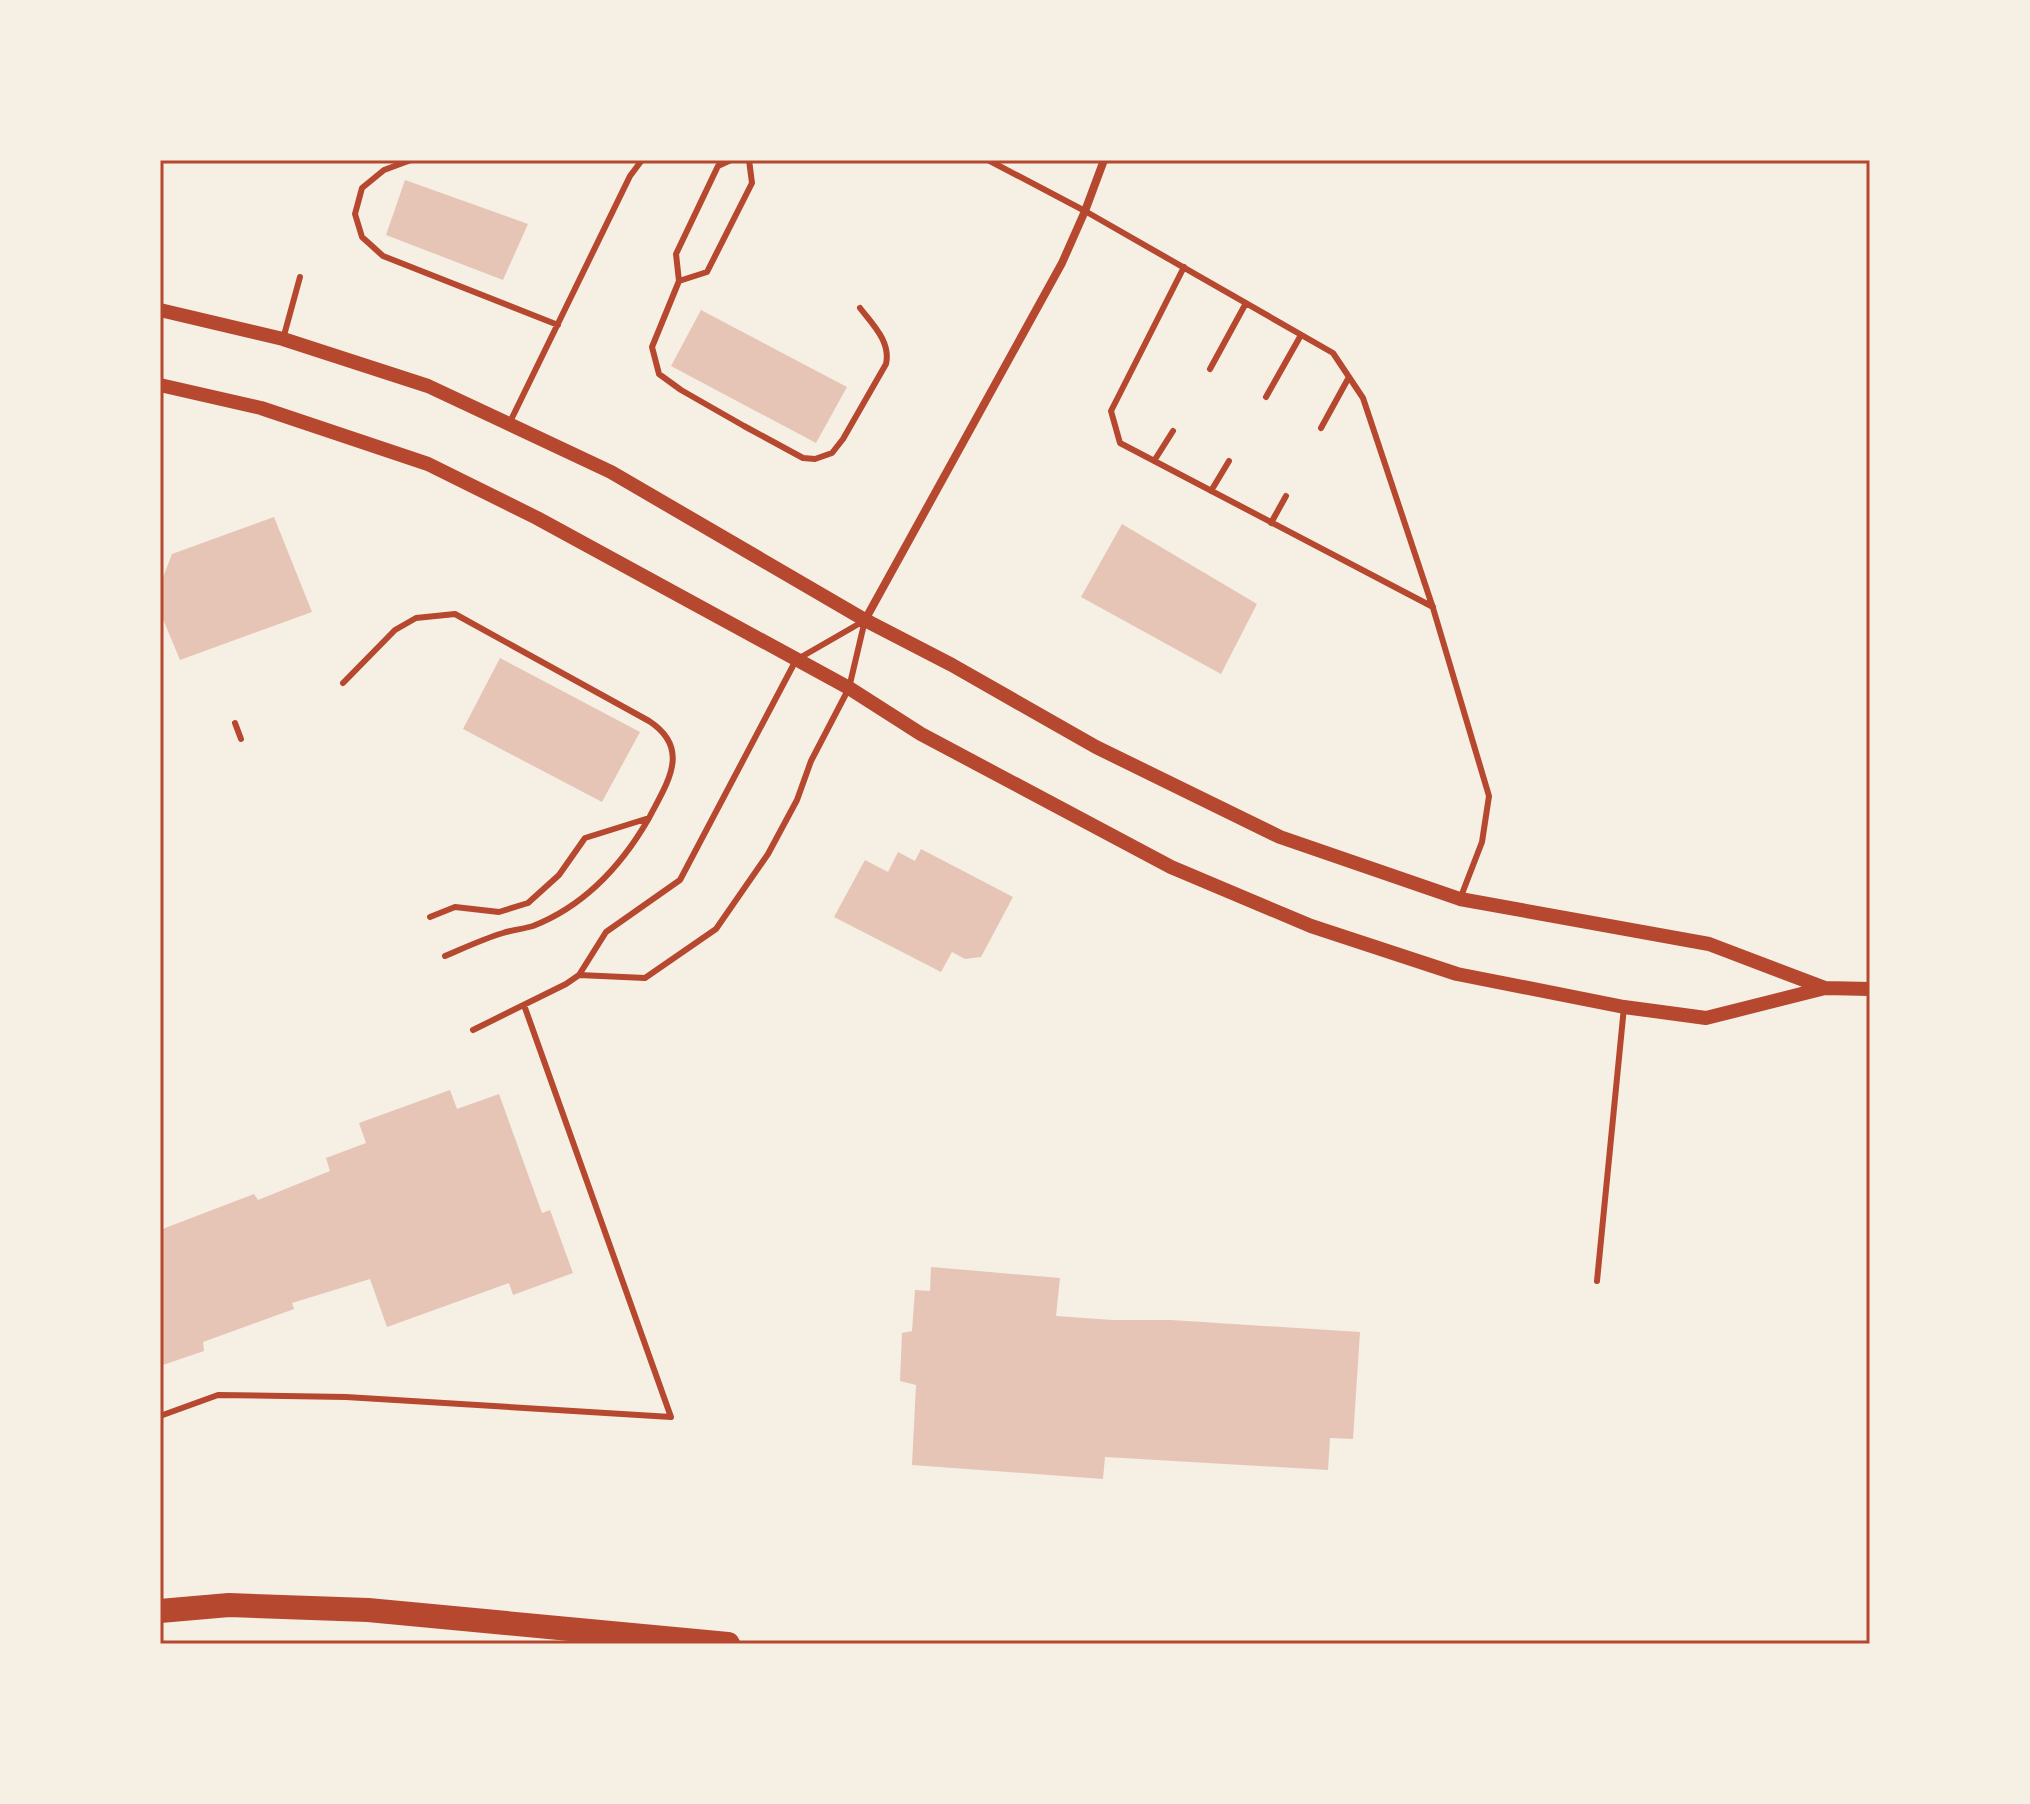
<svg xmlns="http://www.w3.org/2000/svg" width="2030" height="1804" viewBox="0 0 2030 1804" font-family="Jost,sans-serif">
  <rect width="100%" height="100%" fill="#f6efe4"/>
  <path fill="#e6c5b7" d="M405 180 528 224 503 280 386 235Z
    M701 310 847 387 816 443 671 366Z
    M274 517 312 612 180 660 160 612V585L172 554Z
    M1122 524 1257 604 1221 674 1081 597Z
    M500 658 640 732 602 802 463 729Z
    M921 849 1013 897 981 957 965 959 952 952 941 972 834 917 865 860 888 872 898 852 915 861Z
    M450 1090 457 1109 499 1094 542 1213 550 1210 573 1273 513 1295 509 1283 387 1327 370 1279 292 1303 294 1309 203 1342 204 1351 160 1366V1230L254 1194 258 1200 330 1171 326 1158 366 1143 359 1123Z
    M931 1267 1060 1278 1056 1316 1113 1320H1171L1360 1332 1353 1439 1330 1438 1328 1470 1105 1457 1103 1479 912 1465 916 1385 900 1381 902 1333 912 1331 915 1290 930 1291Z"/>
  <g fill="none" stroke-linecap="round" stroke-linejoin="round">
    <path stroke="#b5482f" stroke-width="6" d="M411 160 384 170 362 188 355 214 362 237 383 256 558 325
      M731 160 718 166 676 254 679 281 652 347 659 374 681 390 744 426 803 458 815 459 832 453 843 439 886 364C891 342 873 325 860 308
      M988 160 1085 211 1333 353 1363 398 1433 608 1489 796 1482 842 1460 899
      M1184 267 1111 411 1120 443 1433 607
      M679 281 707 272 752 183 749 160
      M283 339 300 277
      M1210 369 1246 303
      M1266 397 1301 335
      M509 424 630 176 642 160
      M1321 428 1349 377
      M1154 461 1173 431
      M1211 491 1229 461
      M1271 523 1286 496
      M343 683 395 630 416 618 455 614 649 721C692 749 667 783 649 818L585 838 559 875 528 903 499 912 455 907 430 917
      M235 723 241 739
      M445 956C464 948 483 939 503 933 512 930 523 929 533 926 584 906 622 865 649 818
      M579 975 645 978 716 929 768 854 797 800 811 761 849 688 865 620
      M473 1030 566 984 579 975 606 932 680 880 796 660 862 622
      M1597 1281 1624 1007
      M160 1416 218 1395 346 1397 671 1417 524 1005"/>
    <path stroke="#b5482f" stroke-width="8" d="M865 620 1062 263 1085 211 1104 160"/>
    <path stroke="#b5482f" stroke-width="14" d="M160 310 283 339 428 386 509 424 611 472 865 620 952 665 1096 747 1280 837 1460 899 1709 944 1825 988
      M160 385 261 408 428 464 537 518 849 688 921 734 1171 867 1311 926 1457 974 1624 1007 1706 1018 1825 988 1870 989"/>
    <path stroke="#b5482f" stroke-width="24" d="M160 1611 229 1605 368 1610 728 1644"/>
  </g>
  <rect width="2030" height="1804" fill="none" stroke="#f6efe4" stroke-width="324"/>
  <rect x="162" y="162" width="1706" height="1480" fill="none" stroke="#b5482f" stroke-width="3"/>
</svg>
